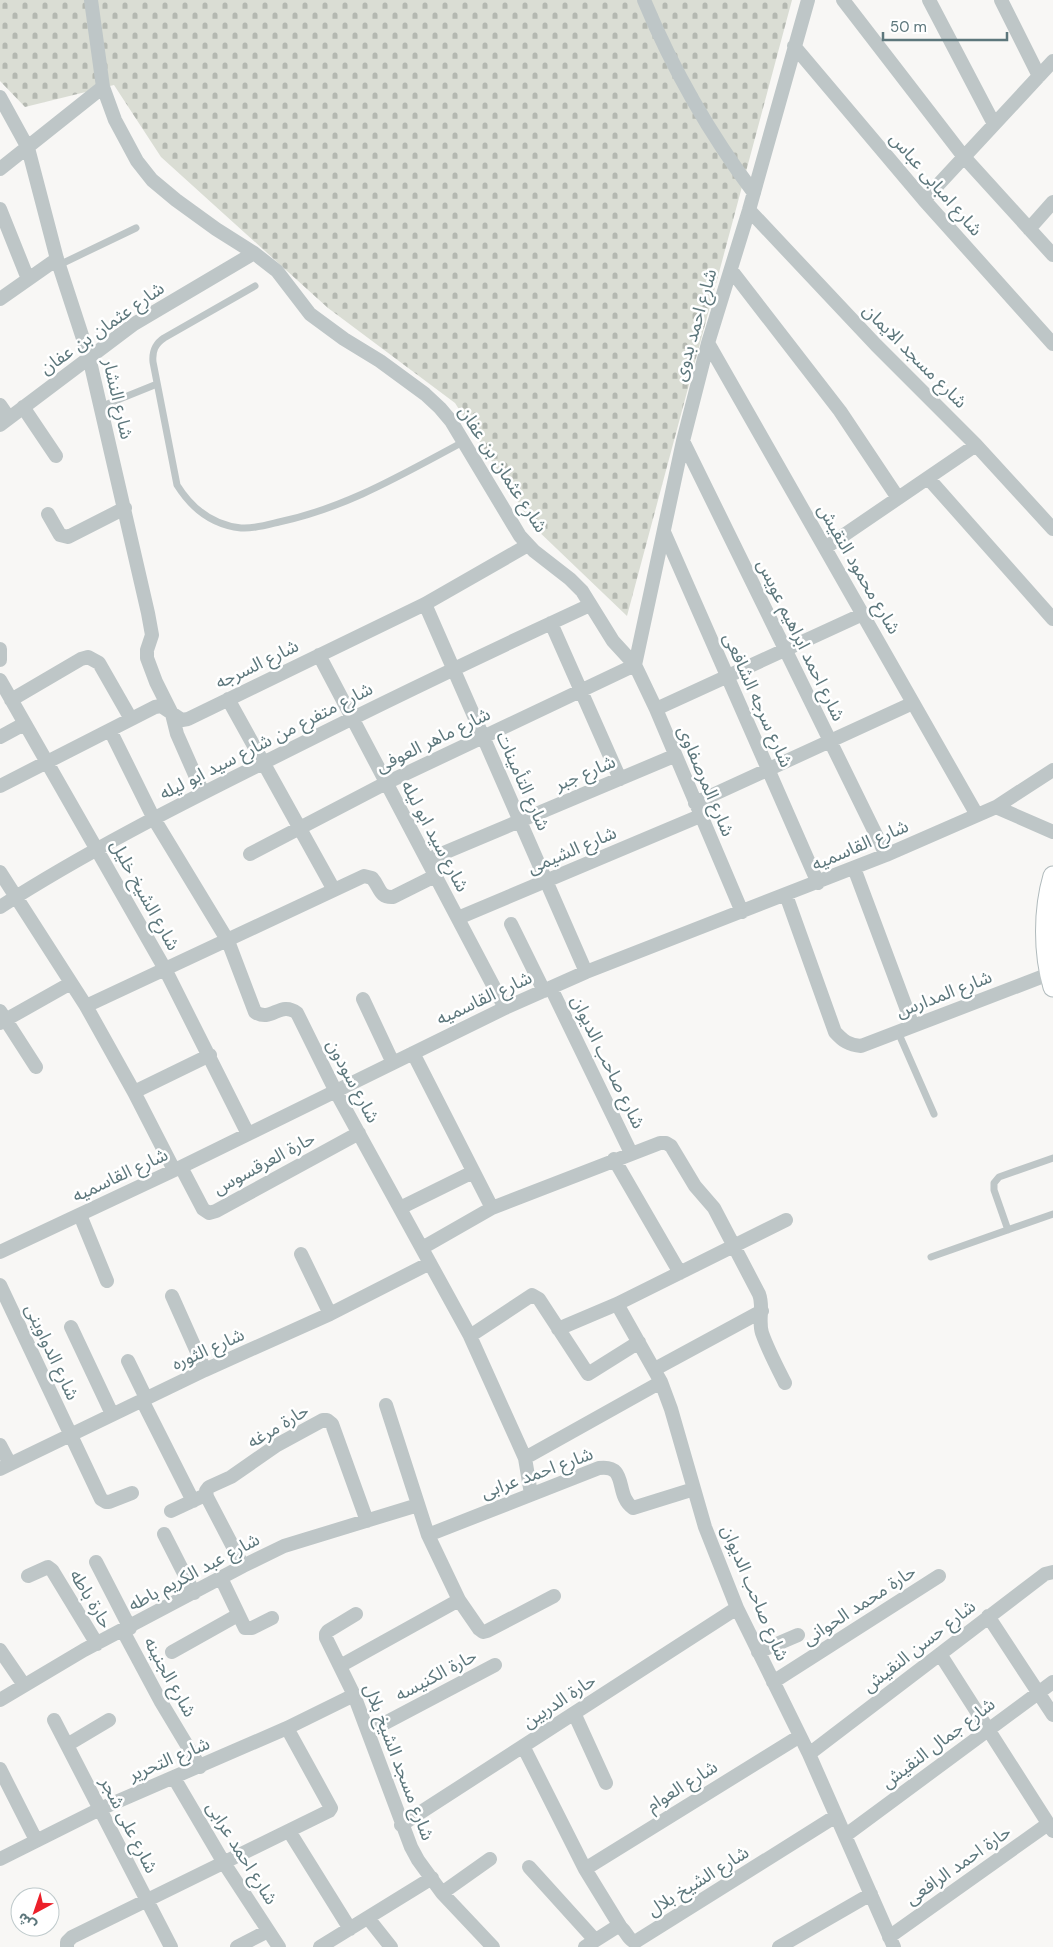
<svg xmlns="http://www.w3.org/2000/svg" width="1053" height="1947" viewBox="0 0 1053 1947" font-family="'DM Sans','Noto Sans Arabic',sans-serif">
  <defs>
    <pattern id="cemetery-stones" width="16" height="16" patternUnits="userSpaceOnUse" patternTransform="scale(1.25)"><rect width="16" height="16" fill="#daddd4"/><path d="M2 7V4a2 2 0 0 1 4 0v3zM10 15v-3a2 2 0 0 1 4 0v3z" fill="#b4b8b1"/></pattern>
  </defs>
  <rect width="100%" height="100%" fill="#f8f7f5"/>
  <path fill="url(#cemetery-stones)" d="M0 0H792L627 616 533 526 455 403 328 308 161 157 114 85 25 107 0 81Z"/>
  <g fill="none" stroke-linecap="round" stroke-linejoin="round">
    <defs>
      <path id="secondary" d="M1053 876C1043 910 1043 953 1053 987"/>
    </defs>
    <use href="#secondary" stroke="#b0babc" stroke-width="21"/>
    <path stroke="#bec6c7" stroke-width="7" d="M59 265 136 228
      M255 286 164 338C155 344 152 351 153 362L177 485C192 509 213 525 241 528 254 529 267 525 279 522 346 508 403 474 463 442
      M100 407 157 384
      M898 1032 934 1114
      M1008 1230 994 1190V1183L999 1177 1053 1158
      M931 1257 1053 1214"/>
    <path stroke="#bec6c7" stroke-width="14" d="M91 0 103 87 115 120 137 161 152 180 176 200 216 229 254 253 277 271 310 314 344 339 380 361 425 394 440 408 451 421 520 536 534 551 570 579 582 591 613 641 635 665 656 709 742 912
      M644 0C673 70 709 133 754 193
      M843 0 964 157 1053 255
      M929 0 994 124
      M1001 0 1039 76
      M794 46 924 200 1053 344
      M0 97 28 148 57 259 89 357 148 613 152 635 147 650V658L156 682 172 714 177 734 203 793
      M0 169 103 87
      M924 200 1053 61
      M0 209 28 279
      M749 210 876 345 976 445 1053 529
      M1029 229 1053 202
      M731 270 840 411 898 498
      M0 299 57 259
      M708 343 977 815
      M0 405 9 418
      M23 407 56 456
      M0 425 134 324 254 253
      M683 441 886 855
      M928 478 1053 619
      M48 514 60 535 68 537 125 508
      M664 532 818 883
      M825 548 976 445
      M425 604 586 972
      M551 623 620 779
      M0 649V660
      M319 655 505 1008
      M635 665 683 441 708 343 749 210 808 0
      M0 680 165 969 248 1134
      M228 699 334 890
      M11 700 81 659 88 657 99 663 131 719
      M656 709 863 614
      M110 730 154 819 228 941 255 1012C272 1023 280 1000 297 1013L336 1092 470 1336 525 1458 531 1494
      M0 737 24 724
      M0 786 155 707 161 706 182 720 188 719 425 604 528 545
      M695 803 913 703
      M996 807 1053 832
      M250 854 386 783 635 665
      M427 860 674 756
      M854 868 913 1026
      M0 872 86 1006 134 1092 174 1170
      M786 895 835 1032C843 1041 849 1045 861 1046L1049 974
      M0 907C84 853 173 808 263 763 371 708 480 656 590 605
      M458 918 700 816
      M511 924 544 991
      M551 988 631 1153
      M363 999 393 1063
      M86 1006 364 876 372 878C380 887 379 898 393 897L435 876
      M0 1011 36 1067
      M0 1023 71 983
      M413 1053 492 1208
      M134 1092 210 1055
      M614 1159 680 1273
      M181 1167 203 1209 209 1213 216 1211 359 1133
      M400 1208 473 1172
      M80 1215 107 1281
      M422 1248 492 1208 660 1143H666L671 1146 695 1186 714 1208 759 1294C764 1307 758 1320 762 1333 768 1350 777 1367 785 1383
      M0 1252 181 1167 505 1008 586 972 886 855 996 807 1053 770
      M301 1254 330 1314
      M0 1285 101 1499 106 1502H109L132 1493
      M172 1296 205 1370
      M617 1304 661 1382 671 1409 705 1527 737 1608 809 1754 894 1947
      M71 1327 112 1414
      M558 1329 617 1304 786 1220
      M470 1336 532 1295 539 1299 588 1374 639 1342
      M128 1361 146 1398
      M655 1369 762 1311
      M142 1400 193 1501
      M386 1405 428 1535 459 1600 479 1629 483 1632 487 1631 554 1596
      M0 1445 10 1464
      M525 1458 661 1382
      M0 1469 205 1370 330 1314 430 1263
      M171 1511 201 1497
      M164 1534 194 1593
      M428 1535 599 1468C629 1464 614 1495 633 1508L694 1489
      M96 1562 130 1628
      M243 1566 207 1497 206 1491 209 1487 231 1477 277 1445 323 1420H327L332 1424 367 1521
      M28 1576 48 1567 52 1570 97 1644
      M221 1578 245 1628H252L272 1618
      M356 1614 328 1631 326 1634V1638L354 1695 411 1847 418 1860 442 1893 493 1947
      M988 1616 1053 1715
      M123 1631 161 1702 200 1767
      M0 1650 24 1685
      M172 1652 238 1615
      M758 1652 798 1635
      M940 1654 1053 1831
      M340 1666 459 1600
      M773 1682 939 1576
      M0 1700 84 1650 243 1566 284 1546 418 1505
      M574 1713 606 1783
      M54 1720 171 1947
      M368 1732 495 1665
      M67 1745 109 1720
      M523 1746 585 1869 620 1926
      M809 1754 1045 1574 1053 1572
      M0 1769 36 1840
      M174 1778 224 1863 279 1947
      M401 1825 737 1608
      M289 1831 350 1929
      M846 1835 1053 1682
      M0 1859 100 1809 287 1728 354 1695
      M529 1867 595 1940
      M585 1869 800 1736
      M442 1893 490 1859
      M368 1918 391 1947
      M889 1937 1048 1824
      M67 1947V1942L72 1937 329 1811 331 1808 287 1728
      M237 1947 268 1931
      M320 1947 432 1878
      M585 1947 618 1926C626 1928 627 1940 635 1942L836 1816
      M779 1947 871 1894"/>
    <use href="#secondary" stroke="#fff" stroke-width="19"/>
  </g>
  <g text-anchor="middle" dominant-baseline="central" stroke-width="5" stroke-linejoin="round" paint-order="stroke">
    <g font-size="18" fill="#5d777c" stroke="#fff">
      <text transform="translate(936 184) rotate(49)">شارع امبابى عباس</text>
      <text transform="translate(695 325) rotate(-74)">شارع احمد بدوى</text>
      <text transform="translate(102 328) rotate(-35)">شارع عثمان بن عفان</text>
      <text transform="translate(915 356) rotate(45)">شارع مسجد الايمان</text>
      <text transform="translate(118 399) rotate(77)">شارع النشار</text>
      <text transform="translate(503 469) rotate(57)">شارع عثمان بن عفان</text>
      <text transform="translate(859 569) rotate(60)">شارع محمود النقيش</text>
      <text transform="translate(801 640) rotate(64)">شارع احمد ابراهيم عويس</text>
      <text transform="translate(257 664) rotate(-26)">شارع السرجه</text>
      <text transform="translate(758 700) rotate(66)">شارع سرجه الشافعى</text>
      <text transform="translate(433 740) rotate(-26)">شارع ماهر العوفى</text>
      <text transform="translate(266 741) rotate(-27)">شارع متفرع من شارع سيد ابو ليله</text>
      <text transform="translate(585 773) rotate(-23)">شارع جبر</text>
      <text transform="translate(523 781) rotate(66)">شارع التأمينات</text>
      <text transform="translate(706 781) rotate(67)">شارع المرصفاوى</text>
      <text transform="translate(435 836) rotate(62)">شارع سيد ابو ليله</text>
      <text transform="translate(860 845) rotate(-23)">شارع القاسميه</text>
      <text transform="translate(572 850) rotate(-23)">شارع الشيمى</text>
      <text transform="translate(145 895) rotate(61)">شارع الشيخ خليل</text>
      <text transform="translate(944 994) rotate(-21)">شارع المدارس</text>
      <text transform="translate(484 998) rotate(-25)">شارع القاسميه</text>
      <text transform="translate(608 1062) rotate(64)">شارع صاحب الديوان</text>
      <text transform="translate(353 1081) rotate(62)">شارع سودون</text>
      <text transform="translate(264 1163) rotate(-28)">حارة العرقسوس</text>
      <text transform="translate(120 1175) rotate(-25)">شارع القاسميه</text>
      <text transform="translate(208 1349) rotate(-24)">شارع الثوره</text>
      <text transform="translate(52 1352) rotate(65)">شارع الدواوينى</text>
      <text transform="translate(278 1426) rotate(-31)">حارة مرغه</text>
      <text transform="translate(537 1473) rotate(-20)">شارع احمد عرابى</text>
      <text transform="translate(194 1572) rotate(-28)">شارع عبد الكريم باطه</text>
      <text transform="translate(755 1593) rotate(67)">شارع صاحب الديوان</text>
      <text transform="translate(91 1599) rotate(59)">حارة باطه</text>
      <text transform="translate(859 1605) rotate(-33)">حارة محمد الحوانى</text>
      <text transform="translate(919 1646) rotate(-38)">شارع حسن النقيش</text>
      <text transform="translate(436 1675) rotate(-28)">حارة الكنيسه</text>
      <text transform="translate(170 1677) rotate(61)">شارع الجنينه</text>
      <text transform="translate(559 1701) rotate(-33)">حارة الدربين</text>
      <text transform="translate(938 1743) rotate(-37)">شارع جمال النقيش</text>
      <text transform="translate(169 1759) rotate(-23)">شارع التحرير</text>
      <text transform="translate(399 1762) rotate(69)">شارع مسجد الشيخ بلال</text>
      <text transform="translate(682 1786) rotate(-32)">شارع العوام</text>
      <text transform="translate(129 1825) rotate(63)">شارع على شجر</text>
      <text transform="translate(242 1853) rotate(58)">شارع احمد عرابى</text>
      <text transform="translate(958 1865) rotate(-35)">حارة احمد الرافعى</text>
      <text transform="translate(698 1881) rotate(-32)">شارع الشيخ بلال</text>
    </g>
  </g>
  <g transform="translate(35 1912) rotate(220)"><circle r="24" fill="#ffffff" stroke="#bec9cb"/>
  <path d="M0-4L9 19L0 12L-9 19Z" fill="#ec202a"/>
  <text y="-8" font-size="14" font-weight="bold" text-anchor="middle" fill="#5d777c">ش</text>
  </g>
  <path d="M883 32v8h124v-8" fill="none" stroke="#5d777c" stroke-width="2.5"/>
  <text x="890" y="32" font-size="15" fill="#5d777c" stroke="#ffffff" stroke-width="4" paint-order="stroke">50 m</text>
</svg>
